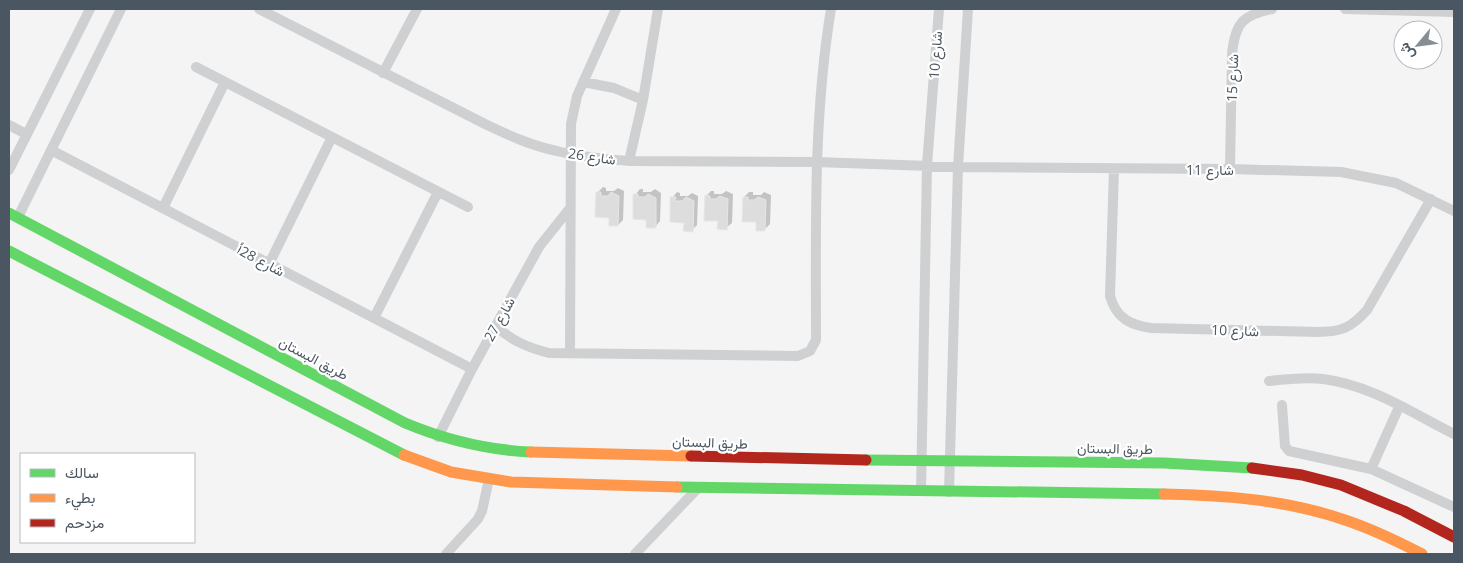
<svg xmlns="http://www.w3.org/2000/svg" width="1463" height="563" viewBox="0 0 1463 563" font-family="'Open Sans',Vazirmatn,sans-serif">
  <rect width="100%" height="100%" fill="#f4f4f4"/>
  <path fill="#0003" d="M603 187 606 188V191H614L618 188 624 191 623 220 618 225 611 217 597 193Z
    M640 189H643V192H651L655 189 661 193 660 221 655 227 648 218 635 195Z
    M711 191H714V194H722L726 191 733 194 732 223 726 228 719 220 706 196Z
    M677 192 680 193V196H688L692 193 698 196 697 225 692 230 685 222 672 198Z
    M749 192H753V195H761L764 192 771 195 770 224 764 230 757 221 744 197Z"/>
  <path fill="#ddddde" stroke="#e5e6e7" d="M596 192H601V196H608L611 192 619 196 618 226H609V218L595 217Z
    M633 194H638V197H645L648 194 656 198V228H646V220L633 219Z
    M705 195 710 196V199H716L720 196 728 199 727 230 717 229 718 221H704Z
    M670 197H676L675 201H682L686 197 694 201 693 232 683 231 684 223 670 222Z
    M743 197H748V200H754L758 197 766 200 765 231H756V222H742Z"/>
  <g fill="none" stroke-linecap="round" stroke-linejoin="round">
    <path stroke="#ced0d2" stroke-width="10" d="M259 9 485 124C508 135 532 146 557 151 580 157 605 159 629 161L816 162 958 167 1230 169 1341 172 1396 183 1454 211
      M1345 9 1454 12
      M196 67 468 207
      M383 73 417 9
      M583 82 614 88 643 100
      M9 125 26 134
      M51 150 472 369
      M629 161 643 100 658 9
      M1114 169 1110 296C1116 318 1130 325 1151 328L1317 332C1341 332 1351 328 1367 310L1431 199
      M1230 169 1232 54C1235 24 1242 15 1272 9
      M9 170 90 9
      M163 208 225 82
      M18 217 121 9
      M269 264 332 137
      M374 318 438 192
      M495 326C513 341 526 347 549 353L798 356 810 351 816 340C816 229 813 118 831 9
      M570 353 571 124 577 96 616 9
      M1269 381C1287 379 1305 377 1323 379 1371 385 1412 413 1454 434
      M1282 405 1285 446 1289 451 1371 469 1454 507
      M438 437 472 369 539 247 570 208
      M1371 469 1399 407
      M921 491 927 165 939 9
      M949 492 958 167 968 9
      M446 554 478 519 482 511 489 479
      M635 554 698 488"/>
    <path stroke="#63d668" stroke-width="11" d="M9 213 405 423C446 440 487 450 531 452
      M9 251 404 455
      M866 460 1164 463 1252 468
      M677 487 1164 494"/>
    <path stroke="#ff974d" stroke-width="11" d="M531 452 691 456
      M404 455 451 472 511 482 677 487
      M1164 494C1225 495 1287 500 1345 520 1372 529 1397 541 1422 554"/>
    <path stroke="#b3261e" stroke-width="11" d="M691 456 866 460
      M1252 468 1302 475 1341 485 1404 511 1454 537"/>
  </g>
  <g text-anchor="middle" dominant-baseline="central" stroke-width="4.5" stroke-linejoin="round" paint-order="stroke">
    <g font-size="14" fill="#4a5661" stroke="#fff">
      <text transform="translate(935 55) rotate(-86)">شارع 10</text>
      <text transform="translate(1232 78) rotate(-88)">شارع 15</text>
      <text transform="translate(592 156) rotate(8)">شارع 26</text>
      <text x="1210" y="169">شارع 11</text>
      <text transform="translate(261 260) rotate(28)">شارع 28أ</text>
      <text transform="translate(499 319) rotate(-61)">شارع 27</text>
      <text transform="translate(1235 330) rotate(2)">شارع 10</text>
      <text transform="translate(314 358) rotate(28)">طريق البستان</text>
      <text transform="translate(710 442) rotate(2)">طريق البستان</text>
      <text transform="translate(1115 448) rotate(1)">طريق البستان</text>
    </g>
  </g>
  <rect width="1463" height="563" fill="none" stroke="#4a5661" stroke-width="20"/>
  <rect x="20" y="453" width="175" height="90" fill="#ffffff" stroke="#b7bbc0"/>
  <rect x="30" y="469" width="25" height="8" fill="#63d668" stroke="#b7bbc0"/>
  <text x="65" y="478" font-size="15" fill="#4a5661">سالك</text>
  <rect x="30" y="494" width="25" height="8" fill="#ff974d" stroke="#b7bbc0"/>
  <text x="65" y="503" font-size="15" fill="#4a5661">بطيء</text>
  <rect x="30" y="519" width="25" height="8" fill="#b3261e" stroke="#b7bbc0"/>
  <text x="65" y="528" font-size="15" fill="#4a5661">مزدحم</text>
  <g transform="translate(1418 45) rotate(241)"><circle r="24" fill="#ffffff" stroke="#b7bbc0"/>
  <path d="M0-4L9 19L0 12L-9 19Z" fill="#868d94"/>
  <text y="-8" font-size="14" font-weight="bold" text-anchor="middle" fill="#4a5661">ش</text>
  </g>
</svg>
